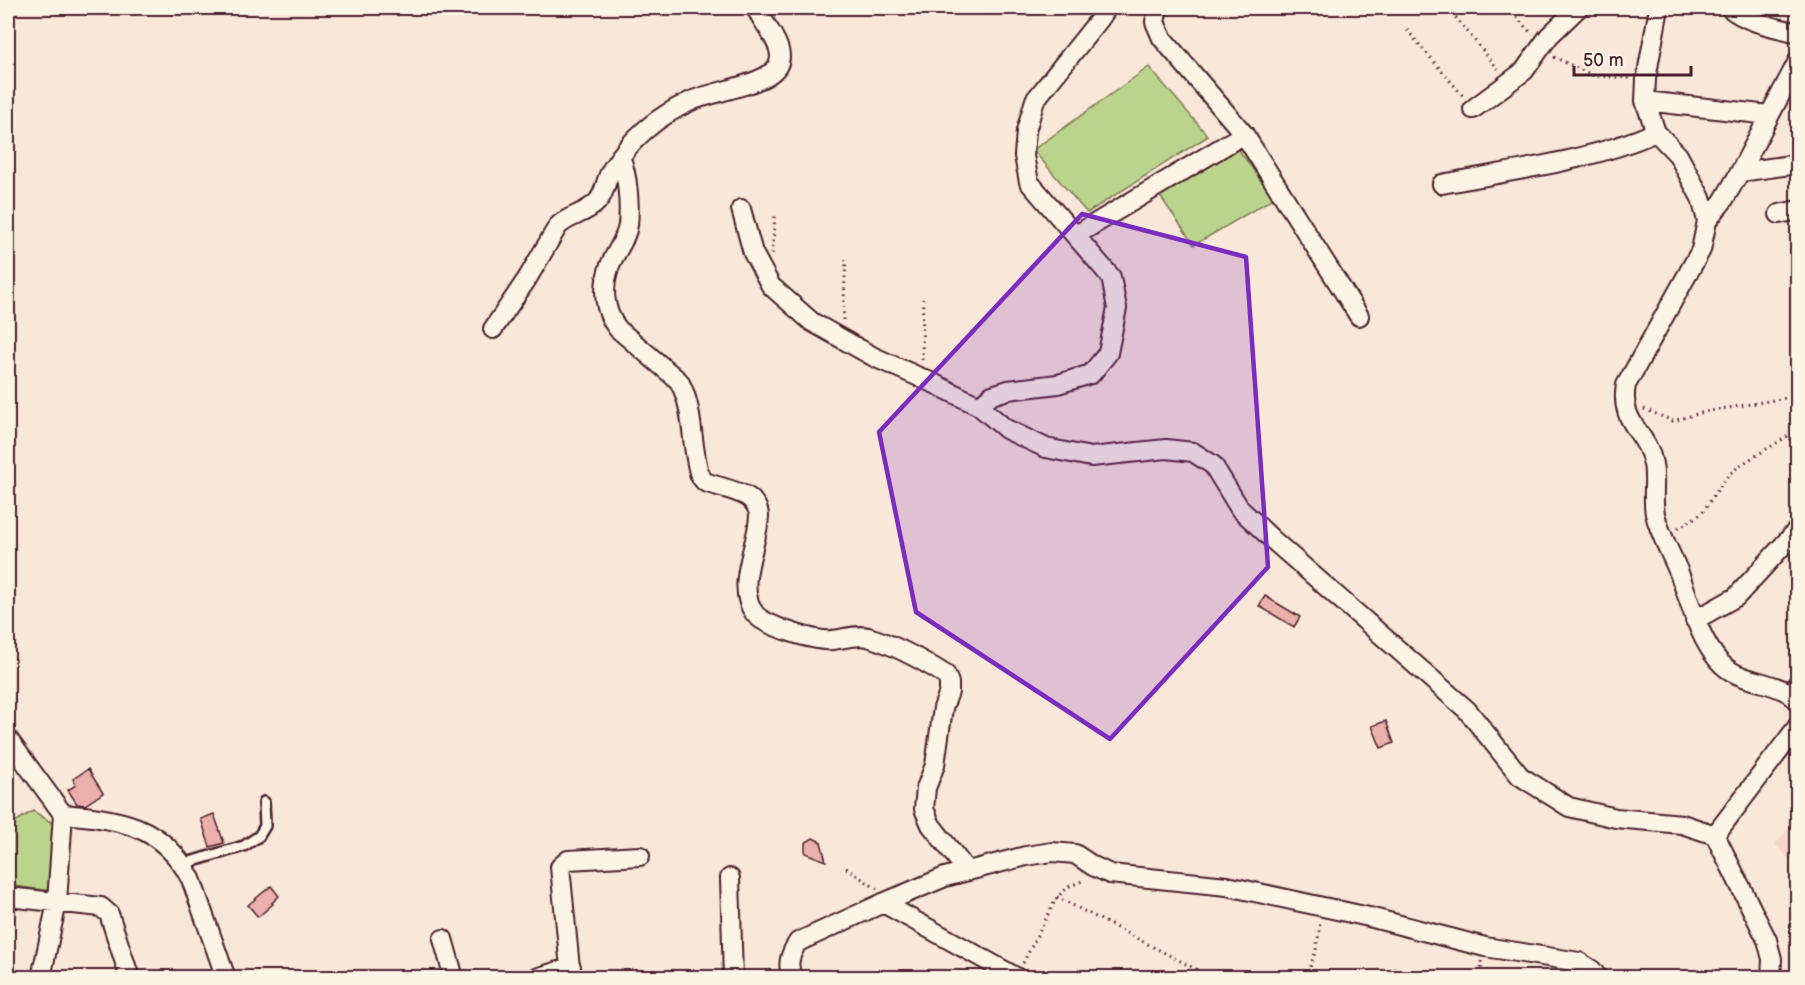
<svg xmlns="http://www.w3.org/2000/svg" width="1805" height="985" viewBox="0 0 1805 985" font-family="'Balsamiq Sans',sans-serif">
  <rect width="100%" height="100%" fill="#f9e7d9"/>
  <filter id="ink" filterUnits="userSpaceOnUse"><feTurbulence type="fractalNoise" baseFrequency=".0167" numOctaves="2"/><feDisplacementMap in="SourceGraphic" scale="12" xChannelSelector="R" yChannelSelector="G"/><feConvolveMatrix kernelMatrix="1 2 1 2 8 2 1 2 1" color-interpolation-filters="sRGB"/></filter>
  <g filter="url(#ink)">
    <path fill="#f5d6cb" d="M1797 819V868L1775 844Z"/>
    <path fill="#bbd48b" stroke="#827a5b" stroke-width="1.5" d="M1149 67 1208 136 1087 213 1033 150Z
      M1238 149 1274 198 1194 245 1160 196Z
      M33 811 57 826 50 891 8 885V826Z"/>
    <path fill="#ebb0ab" stroke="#4a1f2b" stroke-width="1.5" d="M1265 596 1300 617 1294 627 1259 606Z
      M1386 721 1394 743 1381 748 1372 726Z
      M88 769 103 793 85 805 77 804 68 790 76 785 73 779Z
      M214 814 224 843 210 847 201 819Z
      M813 838 821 842 826 861 805 853V843Z
      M271 886 279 896 272 903 273 904 258 917 248 905Z"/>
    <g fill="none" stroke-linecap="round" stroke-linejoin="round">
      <defs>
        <path id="service" d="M1787 692 1798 676
          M183 864 244 846 259 836 265 826 264 802"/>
        <path id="minor" d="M1158 8 1155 22 1162 38 1244 134 1359 316
          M1659 8 1646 79 1645 101 1656 132 1678 155 1701 198 1707 221 1701 250 1626 385C1619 424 1647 431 1653 464 1656 480 1652 498 1655 514 1660 535 1671 553 1679 573 1690 601 1698 636 1718 660 1736 682 1764 679 1787 692 1791 694 1794 698 1798 701
          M1730 8C1748 23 1775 27 1798 33
          M1645 101 1769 115
          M1473 109 1524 71 1549 36 1578 8
          M620 157C628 174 630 206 628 225 626 241 614 253 609 268 602 289 604 312 618 329L679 381C695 410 690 445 700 476L705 482C719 487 736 490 748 497 754 501 759 509 759 516 758 546 734 586 755 614 764 626 817 642 832 640 844 639 856 634 868 637 895 645 922 660 946 675L949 683V692L943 708 935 765 926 788 924 809 931 825 967 871
          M1740 172 1798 164
          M1442 184C1513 170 1589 162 1656 132
          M741 209 753 253 771 286 812 322 874 357 935 384 979 406 1006 429 1046 448 1091 457 1166 449 1193 452 1213 465 1240 509 1274 541 1467 710 1520 776 1569 807 1616 818 1682 824 1715 835 1767 940 1772 959 1771 978
          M1779 214 1798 210
          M1707 221 1723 201 1740 172 1798 61
          M1076 235 1244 134
          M493 329 527 279 558 226C569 215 586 214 597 202 606 193 605 179 612 169 631 138 658 116 691 101 713 91 768 85 778 65 787 48 763 24 756 8
          M979 406 992 395 1008 390 1058 384 1091 374 1108 353 1117 308 1111 277 1029 182 1024 156 1026 131 1035 100 1099 20 1107 8
          M1695 620 1736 597 1798 529
          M8 739 63 814 57 902 41 978
          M63 814C119 819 162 824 191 879L226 978
          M1715 835 1798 726
          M730 878 733 978
          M8 897 101 907 109 914 130 978
          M883 903 1016 977
          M443 939 454 978
          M536 978 571 967
          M571 978 560 867 568 860 640 856
          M793 978C786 965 790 954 798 942L883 903 945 877 1026 856 1052 852 1075 854 1093 866 1110 874 1227 886 1369 917 1485 947 1579 962 1592 970 1598 978"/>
      </defs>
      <use href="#service" stroke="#4a1f2b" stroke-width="14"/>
      <use href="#minor" stroke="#4a1f2b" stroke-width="22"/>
      <path stroke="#4a1f2b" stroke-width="3" stroke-dasharray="1.5 4.5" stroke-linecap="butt" d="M1448 8 1498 69
        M1508 8 1531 33
        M1407 30 1464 97
        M1554 57 1594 76 1630 78
        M772 254 775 216
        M843 320 846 259
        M922 360 923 299
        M1644 409 1673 421 1704 412 1798 396
        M1678 528 1701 514 1728 475 1742 464 1798 430
        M846 868 877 889
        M1057 897 1213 978
        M1481 961 1482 978
        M1023 963 1057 897 1070 886 1085 880
        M1394 968 1395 978
        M1306 978 1316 950 1321 922"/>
      <use href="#service" stroke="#fcf5e5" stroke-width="9"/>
      <use href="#minor" stroke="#fcf5e5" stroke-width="18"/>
    </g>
  </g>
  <path fill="#7b2cbf" fill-opacity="0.2" stroke="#7b2cbf" stroke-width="4.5" stroke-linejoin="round" d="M1082 214 1246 257 1268 567 1110 739 916 612 879 432Z"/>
  <rect width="1805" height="985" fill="none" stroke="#fcf5e5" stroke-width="30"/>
  <rect x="15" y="15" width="1775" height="955" fill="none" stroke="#4a1f2b" stroke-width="2" filter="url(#ink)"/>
  <path d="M1574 66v9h117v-9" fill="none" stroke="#4a1f2b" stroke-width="3"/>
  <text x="1583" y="66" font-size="18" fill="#4a1f2b" stroke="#fcf5e5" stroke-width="4.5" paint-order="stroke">50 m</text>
</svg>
